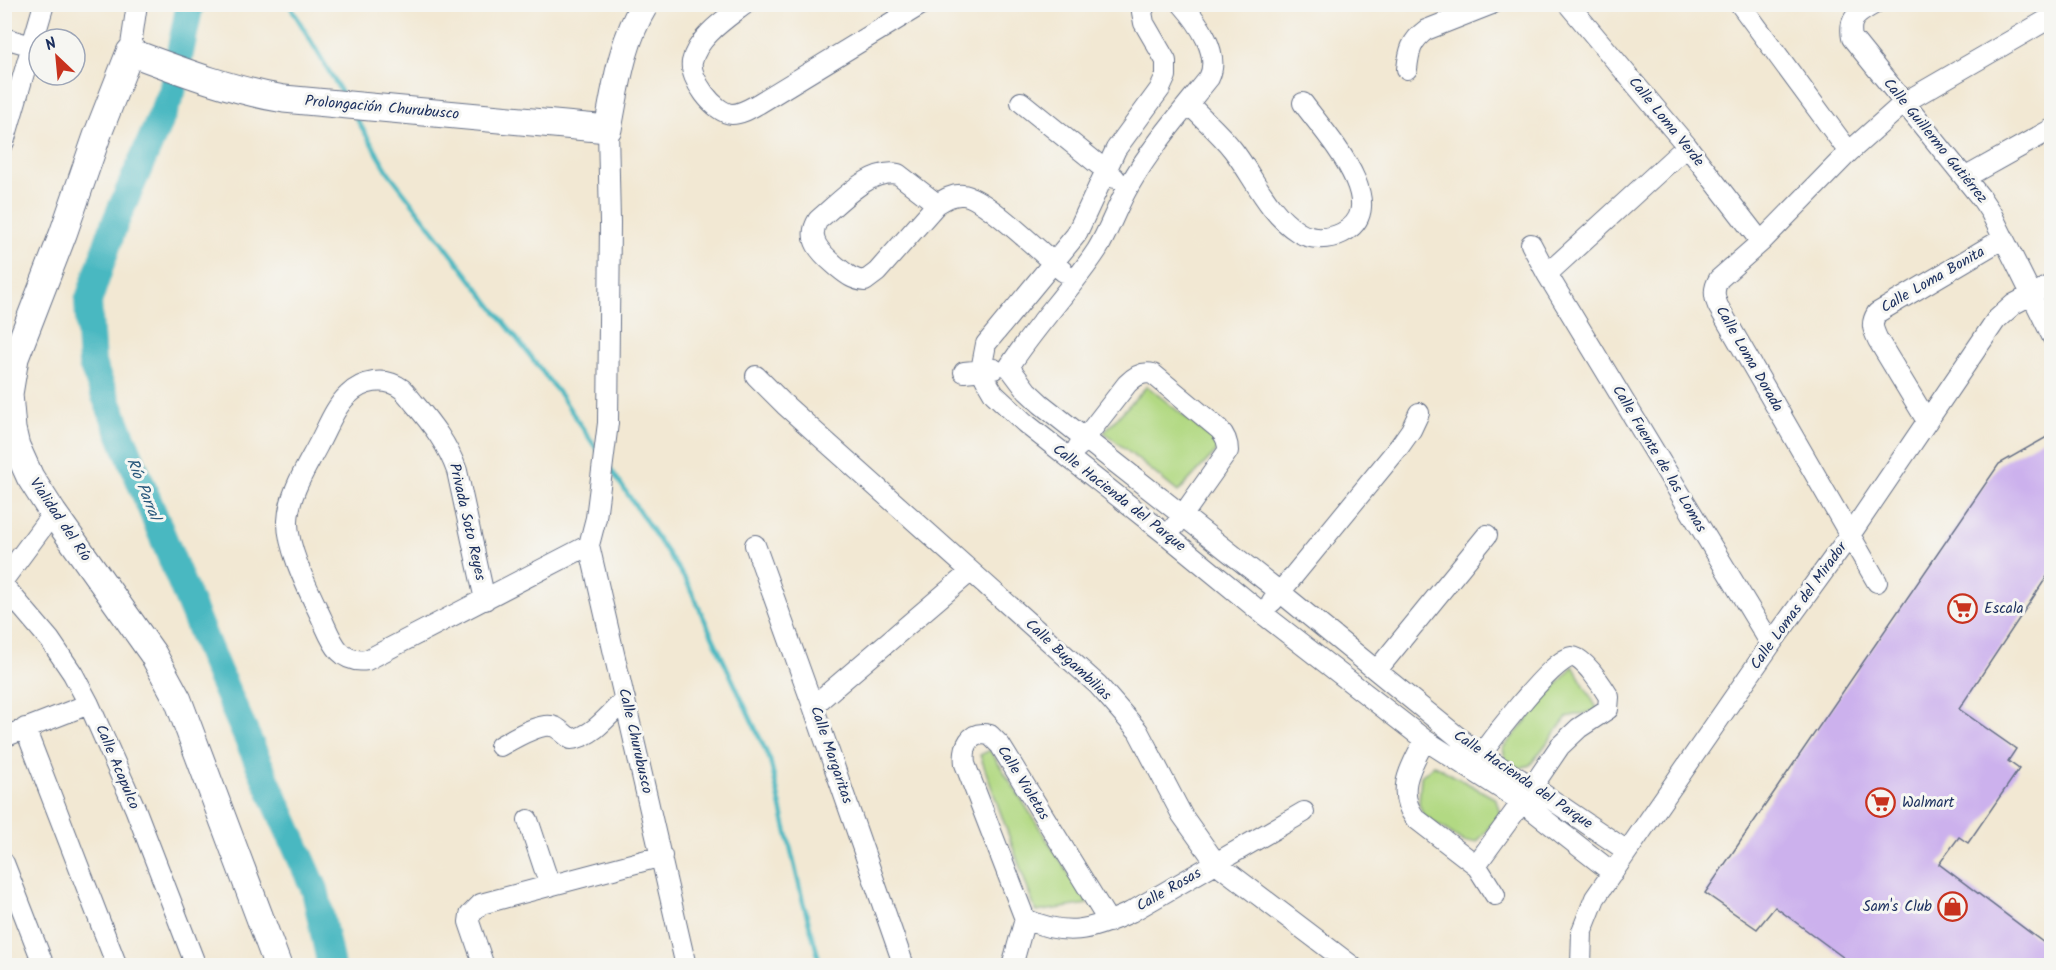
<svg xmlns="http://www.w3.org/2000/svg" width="2056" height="970" viewBox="0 0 2056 970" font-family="Kalam,sans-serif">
  <rect width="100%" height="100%" fill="#f6f6f2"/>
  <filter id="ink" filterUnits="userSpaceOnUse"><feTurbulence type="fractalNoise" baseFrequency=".0167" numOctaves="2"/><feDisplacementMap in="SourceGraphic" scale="12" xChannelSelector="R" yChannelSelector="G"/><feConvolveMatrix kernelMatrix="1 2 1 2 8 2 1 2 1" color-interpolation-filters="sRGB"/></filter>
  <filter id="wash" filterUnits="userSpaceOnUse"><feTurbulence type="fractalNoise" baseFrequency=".008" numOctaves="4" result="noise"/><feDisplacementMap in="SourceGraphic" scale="24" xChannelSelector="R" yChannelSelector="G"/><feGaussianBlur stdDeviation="1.35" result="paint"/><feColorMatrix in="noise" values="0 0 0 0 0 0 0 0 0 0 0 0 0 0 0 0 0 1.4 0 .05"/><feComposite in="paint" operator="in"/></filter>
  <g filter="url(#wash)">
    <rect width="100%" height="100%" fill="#f2e8d3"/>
    <path fill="#b2d983" stroke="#668470" stroke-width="1.5" d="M1147 386 1221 446 1178 492 1104 432Z
      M1573 666 1598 710 1567 717 1530 765 1520 768 1505 758 1503 748Z
      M990 750 1088 904 1036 912 980 755Z
      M1434 765 1496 799 1500 814 1477 842H1464L1423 815 1419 803 1421 776Z"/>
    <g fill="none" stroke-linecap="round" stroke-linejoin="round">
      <path stroke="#4ab8c1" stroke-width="4.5" d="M289 4 343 95
        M355 116 389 173 561 396 598 451
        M610 468 687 582 770 760 803 902 821 966"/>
      <path stroke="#4ab8c1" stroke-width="28" d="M190 4 172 92 114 225 88 302 92 364 218 672 315 890 331 966"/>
    </g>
    <g id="blocks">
      <path fill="#ccb1ed" d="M2052 434V569L1959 709 2016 749 2008 761 2019 769 1968 843 1959 837 1939 864 2052 949V966H1855L1775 907 1757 929 1705 893 1999 464Z"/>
    </g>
  </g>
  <g filter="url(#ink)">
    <use href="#blocks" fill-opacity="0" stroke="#667087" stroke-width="1.5"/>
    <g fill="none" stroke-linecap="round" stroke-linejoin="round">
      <defs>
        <path id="street" d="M745 4C727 18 697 37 692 62 689 78 714 113 732 114 741 114 749 109 758 104L922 4
          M1146 4 1142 12 1144 23 1166 61V76L1160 89 1116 149 1076 235 986 344 981 370 987 382 994 394 1025 423 1168 536 1263 614 1425 740 1522 802 1613 873
          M1182 4C1198 22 1221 54 1209 78 1181 113 1152 146 1130 184 1117 205 1110 229 1097 250 1070 291 1035 326 1009 367L1027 391 1041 404 1280 592 1480 755 1533 787 1627 851
          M1568 4 1687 146 1761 242
          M1740 4 1849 152
          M1874 4C1858 14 1848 17 1852 38L1981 198 1991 213 2052 336
          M4 38 32 46
          M130 52 137 4
          M1407 69C1409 51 1411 41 1426 30L1492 4
          M1021 102 1115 178
          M1189 104C1203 119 1220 133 1233 150 1254 177 1268 213 1298 232 1311 240 1328 240 1342 233 1395 207 1323 131 1303 103
          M608 129 610 223 608 423 596 518 589 545 686 966
          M4 142 44 4
          M1966 177 2052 129
          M937 204 898 174C869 168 839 203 818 220 806 239 821 253 835 265 845 273 852 280 865 281L877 272 937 204C945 199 953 194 963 195 984 196 1044 256 1064 272
          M1531 244 1547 274 1771 644
          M1547 274 1687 146
          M964 372 994 369
          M756 376 785 405 1098 685 1138 731 1182 815 1216 863 1352 966
          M1927 421 1878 340C1873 329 1870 324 1877 313L2004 238
          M1078 447 1127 384C1134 377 1142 371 1153 374L1219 429C1226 436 1228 442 1228 451L1175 526
          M755 545 813 706 904 966
          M4 579 53 513
          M1877 582 1718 306C1714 296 1713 289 1719 279L1761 242 1849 152 1905 102 2052 17
          M4 586 50 640 73 674 89 704 135 808 196 966
          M485 600 457 471C448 445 432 424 414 403 410 398 406 393 402 389 385 376 362 381 348 395 334 408 327 429 318 445 306 468 289 494 288 521 287 549 310 593 322 619 332 641 339 664 367 660L589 545
          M1272 602 1399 447 1411 430 1419 413
          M1377 670 1487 535
          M813 706 970 572
          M25 728 117 966
          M4 737 89 704
          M1425 740C1411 766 1395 791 1415 818L1476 865 1495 895
          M500 746C513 739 541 721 555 727 561 730 565 735 571 739 592 738 611 713 625 699
          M1473 765C1486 747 1553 657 1572 657 1583 656 1603 687 1609 697L1608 709 1579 728 1560 746 1522 802 1476 865
          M528 820 550 886
          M4 863 44 966
          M1025 919 965 764C963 747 969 730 990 735L1000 745 1109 922
          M1025 919C1067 937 1090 931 1131 912L1304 812
          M484 966 469 922 470 915 481 904 662 856
          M1012 966 1025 919
          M1581 966 1582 931 1595 898 1771 644 1850 535 1996 320 2014 304 2052 284"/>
        <path id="secondary" d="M278 966 178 700 153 654 53 513 30 477 16 446 12 429 9 394 15 358 63 234 97 136 130 52C181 71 230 90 284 99L608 129C616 87 622 41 645 4"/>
      </defs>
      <use href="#street" stroke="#667087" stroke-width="22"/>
      <use href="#secondary" stroke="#667087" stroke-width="29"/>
      <use href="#street" stroke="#fff" stroke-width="20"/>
      <use href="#secondary" stroke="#fff" stroke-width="27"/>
    </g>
  </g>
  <defs>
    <symbol id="supermarket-ring" viewBox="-11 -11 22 22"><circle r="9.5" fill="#f6f6f2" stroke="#c8321e" stroke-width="1.5"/><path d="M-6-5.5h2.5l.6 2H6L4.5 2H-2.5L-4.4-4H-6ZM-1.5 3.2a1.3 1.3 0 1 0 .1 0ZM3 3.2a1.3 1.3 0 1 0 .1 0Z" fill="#c8321e"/></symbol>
    <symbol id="shop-ring" viewBox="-11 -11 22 22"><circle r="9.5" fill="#f6f6f2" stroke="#c8321e" stroke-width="1.5"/><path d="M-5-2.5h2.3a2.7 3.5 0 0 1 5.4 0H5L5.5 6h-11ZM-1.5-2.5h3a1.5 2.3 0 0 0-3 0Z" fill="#c8321e"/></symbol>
  </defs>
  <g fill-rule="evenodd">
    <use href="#supermarket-ring" x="1946" y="592" width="33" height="33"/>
    <use href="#supermarket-ring" x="1864" y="786" width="33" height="33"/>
    <use href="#shop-ring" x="1936" y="890" width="33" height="33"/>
  </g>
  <g text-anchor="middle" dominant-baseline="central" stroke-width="6" stroke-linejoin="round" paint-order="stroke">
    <g font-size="15" fill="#1b2f5e" stroke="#f6f6f2">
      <text transform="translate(382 108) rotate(5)">Prolongación Churubusco</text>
      <text transform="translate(1666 122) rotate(51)">Calle Loma Verde</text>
      <text transform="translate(1935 141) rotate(51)">Calle Guillermo Gutiérrez</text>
      <text transform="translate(1933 280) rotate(-30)">Calle Loma Bonita</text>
      <text transform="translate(1749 359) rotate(60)">Calle Loma Dorada</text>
      <text transform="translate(1659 459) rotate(59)">Calle Fuente de las Lomas</text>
      <text transform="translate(1119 498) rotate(38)">Calle Hacienda del Parque</text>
      <text transform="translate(60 520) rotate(56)">Vialidad del Río</text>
      <text transform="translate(467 522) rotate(77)">Privada Soto Reyes</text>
      <text transform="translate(1799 606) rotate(-54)">Calle Lomas del Mirador</text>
      <text transform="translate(1068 660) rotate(43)">Calle Bugambilias</text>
      <text transform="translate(635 741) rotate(77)">Calle Churubusco</text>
      <text transform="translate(831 755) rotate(71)">Calle Margaritas</text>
      <text transform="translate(117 767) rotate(67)">Calle Acapulco</text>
      <text transform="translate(1523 780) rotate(34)">Calle Hacienda del Parque</text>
      <text transform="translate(1023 783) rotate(58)">Calle Violetas</text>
      <text transform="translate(1169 890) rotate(-30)">Calle Rosas</text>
    </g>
    <g font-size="15" fill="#1b2f5e" stroke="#f6f6f2" text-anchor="start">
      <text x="1984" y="609">Escala</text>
      <text x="1902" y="803">Walmart</text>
      <text x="1932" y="907" text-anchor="end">Sam's Club</text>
    </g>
    <g font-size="16" font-style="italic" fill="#29587c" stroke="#f6f6f2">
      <text transform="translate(143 489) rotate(68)">Río Parral</text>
    </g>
  </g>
  <rect width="2056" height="970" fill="none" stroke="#f6f6f2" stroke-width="24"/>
  <g transform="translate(57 57) rotate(334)"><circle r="28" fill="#f6f6f2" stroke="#9ea6b7" stroke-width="1.5"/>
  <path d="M0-4.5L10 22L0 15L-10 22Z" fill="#c8321e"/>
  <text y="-9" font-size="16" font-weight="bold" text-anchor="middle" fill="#1b2f5e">N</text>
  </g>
</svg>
